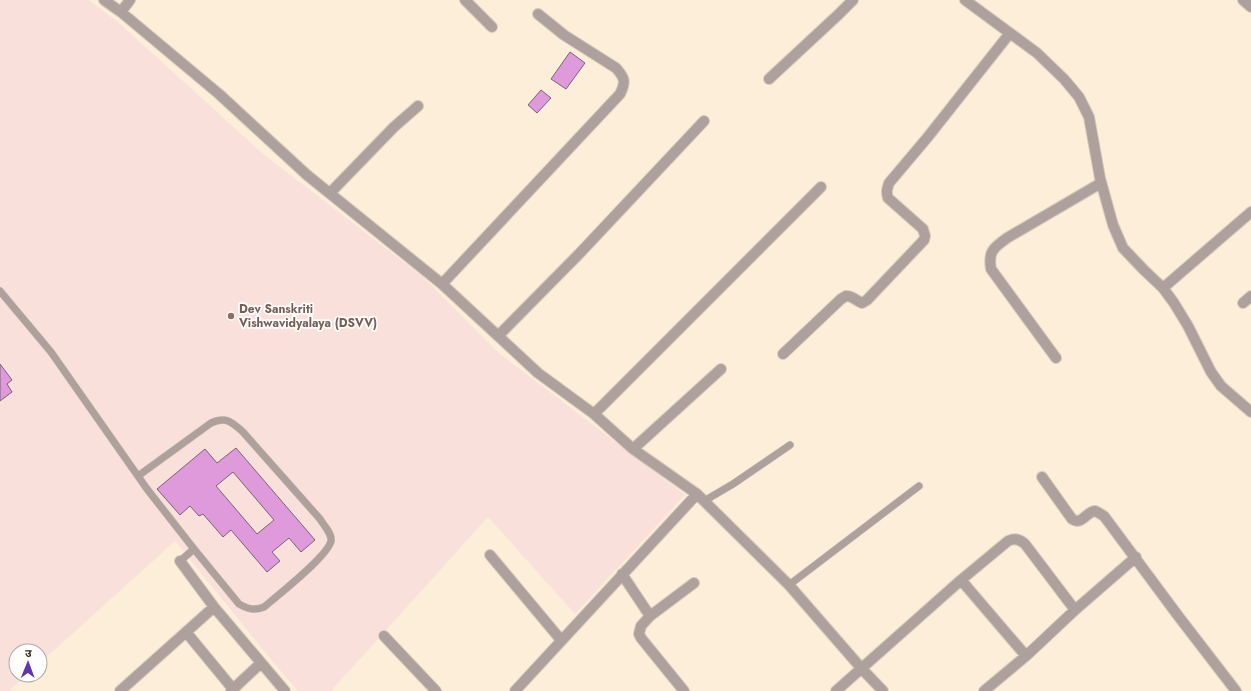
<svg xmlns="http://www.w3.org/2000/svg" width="1251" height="691" viewBox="0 0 1251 691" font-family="Jost,'Noto Sans Devanagari',sans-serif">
  <rect width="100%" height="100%" fill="#fceed9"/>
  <path fill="#fae0db" d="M0 0H89L119 23 262 153 423 277 500 354 685 495 575 614 488 517 331 691H298L273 662 175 541 40 663V651H16V675H26L9 691H0Z"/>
  <path fill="#de9ada" stroke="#786376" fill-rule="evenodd" d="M570 52 585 63 566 89 551 79Z
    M541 90 551 98 537 113 528 105Z
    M0 364 12 380 7 384 12 392 0 401Z
    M236 448 315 540 301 552 289 538 272 552 280 561 267 572 231 530 223 537 203 514 199 516 190 506 180 515 157 489 205 449 217 463ZM233 472 274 520 257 534 216 486Z"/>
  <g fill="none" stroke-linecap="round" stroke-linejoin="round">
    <defs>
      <path id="lane" d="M0 291 51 352 147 489 194 549 239 604C248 609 254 611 264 607 277 596 328 556 331 541 332 533 324 526 320 519L243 432C232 422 226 416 211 423L138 476
        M704 501 733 484 790 445
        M180 561 194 549
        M789 585 919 486"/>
      <path id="street" d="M104 0 121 12 219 94 307 175 442 284 538 373 594 414 633 449 697 494 789 585 862 669 883 691
        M465 0 492 27
        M965 0 1037 53 1064 79 1079 97 1089 117 1100 178 1113 225 1123 248 1143 269 1163 288 1174 303 1188 326 1211 372 1221 386 1251 412
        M1243 0 1251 7
        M121 12 130 0
        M769 79 839 14 853 0
        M330 193 394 127 418 106
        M442 284 620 94C626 82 625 78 616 68L564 35 538 14
        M1163 288 1251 212
        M1243 303 1251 296
        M499 335 579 254 704 121
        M783 354 841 299 846 296C852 295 856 301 862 303L867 300 924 240 925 236 923 229 888 198C886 192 887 189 889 183L927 138 1010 33
        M1056 358 991 269C988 252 993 248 1007 238L1101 183
        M594 414 821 187
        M633 449 721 369
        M1042 477 1072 519C1082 526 1087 511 1095 511 1098 512 1102 515 1104 516L1179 617 1236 691
        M490 555 561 640
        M180 561 214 607 285 691
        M622 574 650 616
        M961 580 1026 656
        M186 632 233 689
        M384 636 436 691
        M120 691 214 607
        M231 691 261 663
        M515 691 697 494
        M684 691 641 638 639 634 641 626 650 616 694 583
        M836 691 961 580 1008 541C1015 538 1019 539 1025 544L1075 610
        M984 691 1026 656 1075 610 1136 557"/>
    </defs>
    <use href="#lane" stroke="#d7cbb8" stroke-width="8"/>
    <use href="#street" stroke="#d7cbb8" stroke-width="12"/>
    <use href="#lane" stroke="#aea09c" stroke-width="7"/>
    <use href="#street" stroke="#aea09c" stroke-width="10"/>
  </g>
  <circle fill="#8d6e63" stroke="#fefefe" stroke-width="1.5" cx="231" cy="316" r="4"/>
  <g text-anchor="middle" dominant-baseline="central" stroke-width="3.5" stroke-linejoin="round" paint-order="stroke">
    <g font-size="12" font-weight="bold" fill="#785e54" stroke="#fefefe" text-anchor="start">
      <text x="239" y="309">Dev Sanskriti<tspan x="239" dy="14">Vishwavidyalaya (DSVV)</tspan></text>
    </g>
  </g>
  <g transform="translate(28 663) rotate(1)"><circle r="19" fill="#fefefe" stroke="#aca9a5"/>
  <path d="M0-3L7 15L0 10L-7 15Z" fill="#6036ae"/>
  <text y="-6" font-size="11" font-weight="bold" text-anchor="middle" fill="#312a20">उ</text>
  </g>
</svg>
